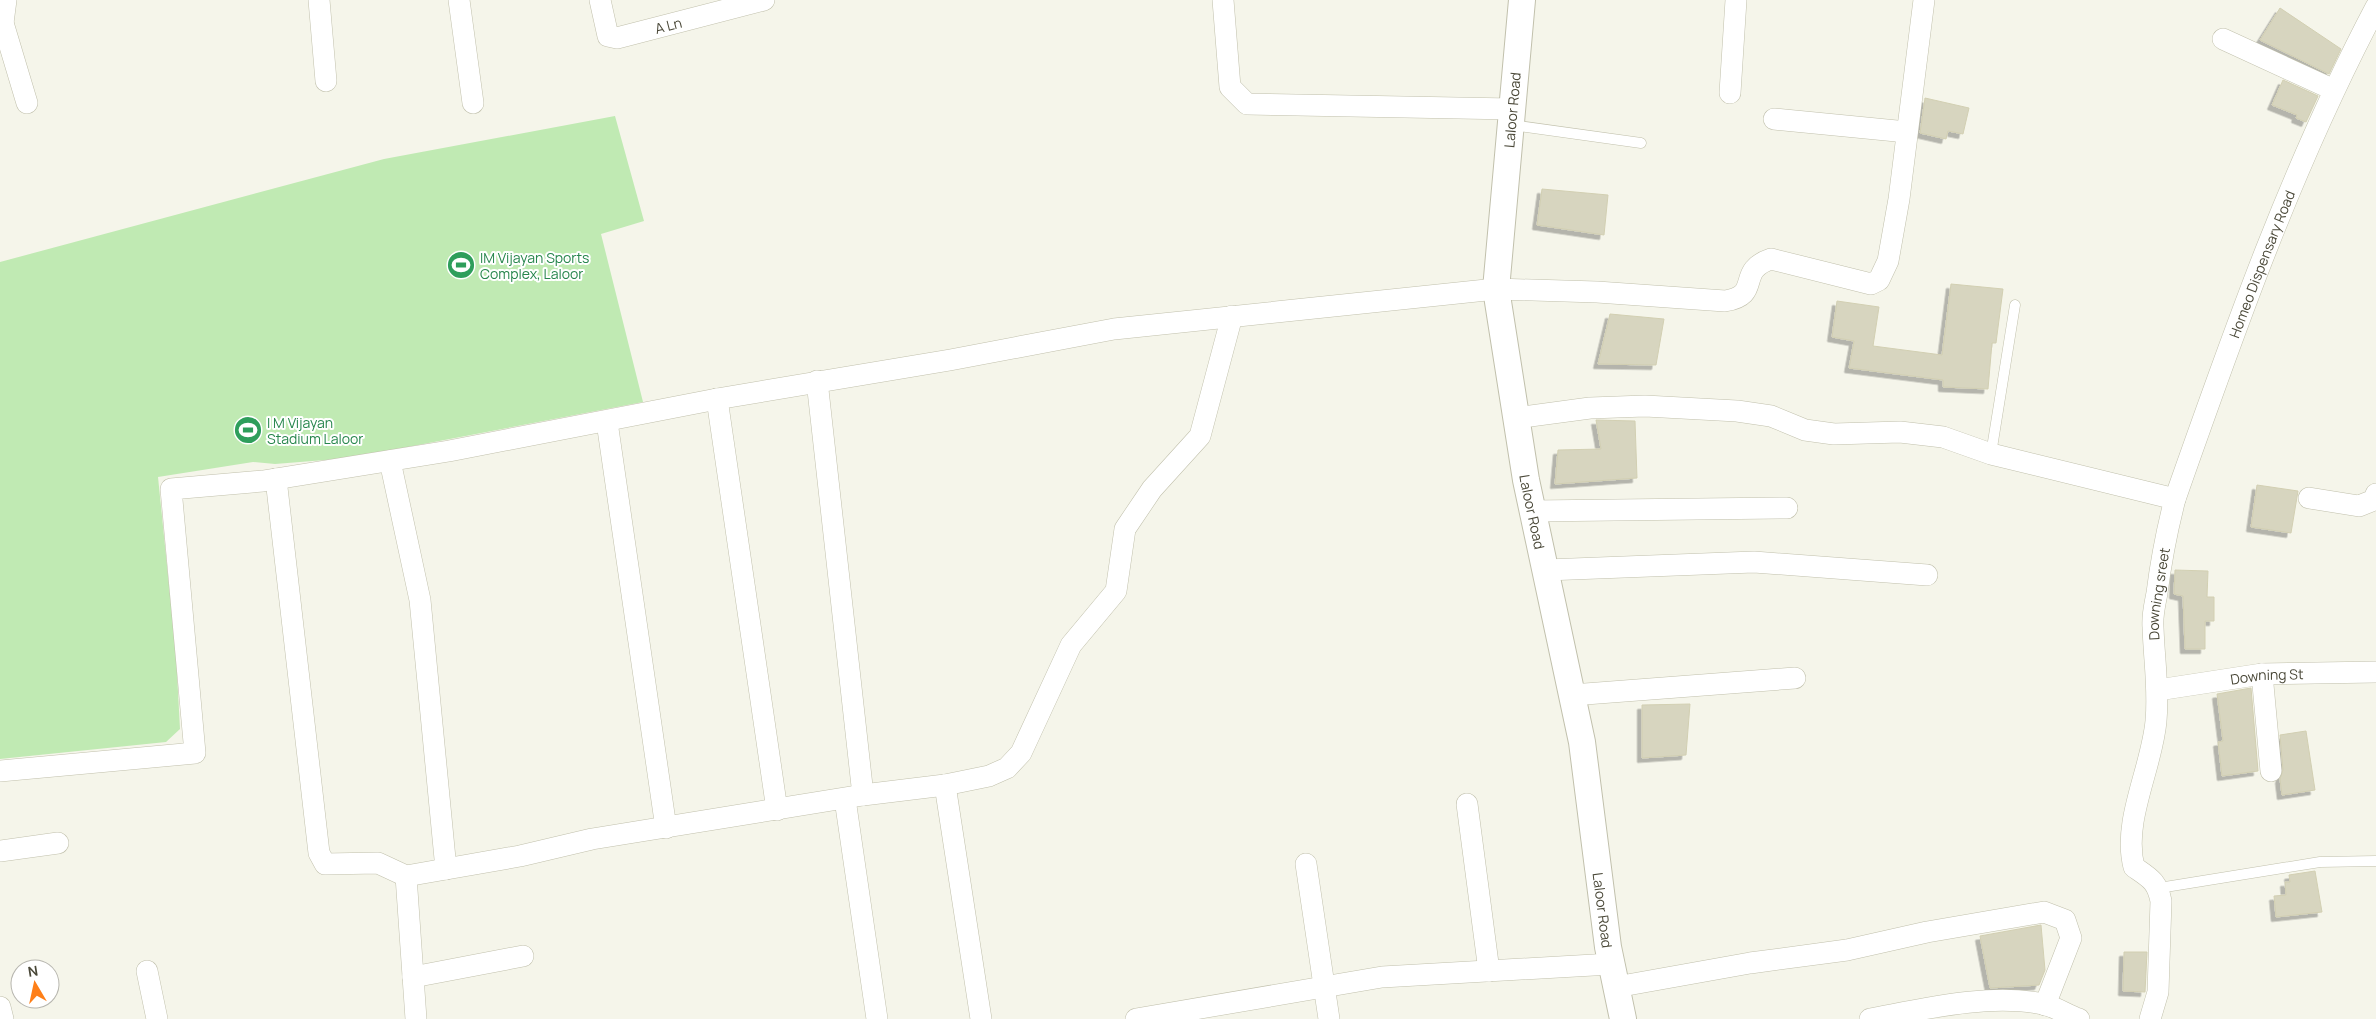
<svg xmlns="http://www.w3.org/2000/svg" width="2376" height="1019" viewBox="0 0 2376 1019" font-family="Manrope,sans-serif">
  <defs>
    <filter id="shadow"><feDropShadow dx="-4.5" dy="4.5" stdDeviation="0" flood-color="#0004"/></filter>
  </defs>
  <rect width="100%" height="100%" fill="#f5f5ea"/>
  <path fill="#c0eab3" d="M615 116 644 221 601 234 643 402 350 458 275 464 253 462 158 477 176 654 180 729 166 742 0 759V262L384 159Z"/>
  <path fill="#d7d5bf" stroke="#d2cfb2" filter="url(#shadow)" d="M2280 8 2341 49 2329 74 2260 40Z
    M2283 80 2318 96 2306 122 2296 118 2297 115 2272 105Z
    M1925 98 1969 108 1963 134 1948 131 1946 139 1920 133Z
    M1542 189 1608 195 1604 235 1537 225Z
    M1951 284 2003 289 1996 343H1992L1988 389 1943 387V380L1849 368 1854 341 1832 337 1837 301 1879 307 1873 346 1942 355Z
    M1610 314 1664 319 1656 365 1598 364Z
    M1596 420 1635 421 1637 478 1555 484 1558 450 1601 449Z
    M2257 485 2298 491 2291 533 2251 527Z
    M2175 570 2208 571 2207 597H2214V621H2205V649H2185L2183 596 2174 594Z
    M2251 688 2258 771 2222 776 2218 742 2223 741 2217 694Z
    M1690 704 1686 755 1642 758V705Z
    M2306 731 2315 790 2282 795 2280 779 2283 770 2280 735Z
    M2315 871 2322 912 2276 917 2274 896 2286 895 2285 882H2290L2289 875Z
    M2041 925 2045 970 2039 985 1990 988 1980 936Z
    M2124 952H2147L2145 992 2123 991Z"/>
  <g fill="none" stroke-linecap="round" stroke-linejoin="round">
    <defs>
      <path id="service" d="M1512 125 1641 143
        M1991 454 2015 305
        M2159 888 2320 862 2376 861"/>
      <g id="minor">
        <path d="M319 0 326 81"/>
        <path d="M459 0 473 103"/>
        <path id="s1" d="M600 0 608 36 617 38 764 0"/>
        <path d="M1223 0 1230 87 1247 104 1512 109"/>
        <path d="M3 23 27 103"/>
        <path d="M0 25 3 23 6 0"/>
        <path d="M2223 39 2334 90"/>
        <path d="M1730 93 1736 0"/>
        <path d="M1774 119 1907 132"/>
        <path d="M817 381 863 795"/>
        <path d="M717 399 777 810"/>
        <path d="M1516 418 1590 408 1645 406 1737 411 1771 416 1805 430 1834 434 1900 432 1943 437 1991 454 2175 499"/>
        <path d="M607 422 666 828"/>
        <path d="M390 461 420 600 446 869"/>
        <path d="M276 479 319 853 325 864 378 863 406 876 520 856 592 839 863 795 945 785 989 776 1007 768 1021 753 1071 645 1116 591 1125 529 1152 489 1200 436 1232 316"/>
        <path d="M2309 498 2359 506 2374 500 2376 494"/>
        <path d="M1533 511 1787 508"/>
        <path d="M1546 570 1754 562 1927 575"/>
        <path d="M2262 674 2271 771"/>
        <path id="s2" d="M2158 690 2262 674 2376 672"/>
        <path d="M1572 695 1795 678"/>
        <path d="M0 771 195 753 171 489 263 481 449 451 717 399 950 360 1114 329 1496 289 1597 292 1725 301C1763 295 1735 271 1771 259L1871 284 1879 280 1888 261 1899 199 1924 0"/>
        <path d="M945 785 981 1019"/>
        <path d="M845 799 877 1019"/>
        <path d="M1467 804 1489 971"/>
        <path d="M0 851 58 843"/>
        <path d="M1306 864 1329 1019"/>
        <path d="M406 876 416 1019"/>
        <path d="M147 971 157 1019"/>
        <path d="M413 977 523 956"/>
        <path d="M1616 987 1750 963 1847 950 1927 932 2044 912 2065 920 2071 938 2045 1005"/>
        <path d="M0 1007 3 1019"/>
        <path d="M1136 1019 1382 977 1611 964"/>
        <path d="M1870 1019C1924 1009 1989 993 2043 1004 2056 1007 2067 1015 2079 1019"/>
        <path id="s3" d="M2150 1019 2158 992 2161 901C2157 881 2150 878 2134 867 2122 821 2152 768 2156 721 2159 689 2154 659 2153 627 2152 615 2155 604 2157 593 2161 561 2167 530 2175 499 2234 331 2292 166 2376 7"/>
      </g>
      <g id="tertiary">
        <path id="s4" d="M1522 0 1496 289 1526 480 1582 742 1608 947 1623 1019"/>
      </g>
    </defs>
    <use href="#service" stroke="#c1c0ac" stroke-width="11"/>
    <use href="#minor" stroke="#c1c0ac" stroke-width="22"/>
    <use href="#tertiary" stroke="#c1c0ac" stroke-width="28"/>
    <use href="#service" stroke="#fff" stroke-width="10"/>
    <use href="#minor" stroke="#fff" stroke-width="21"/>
    <use href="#tertiary" stroke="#fff" stroke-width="26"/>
  </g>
  <defs>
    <symbol id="stadium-disc" viewBox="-11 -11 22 22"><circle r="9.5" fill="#2e9e5b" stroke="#fff"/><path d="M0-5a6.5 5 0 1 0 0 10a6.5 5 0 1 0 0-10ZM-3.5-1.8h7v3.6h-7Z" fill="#fff"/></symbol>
  </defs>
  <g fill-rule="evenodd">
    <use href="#stadium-disc" x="445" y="249" width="32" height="32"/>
    <use href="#stadium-disc" x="232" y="414" width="32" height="32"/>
  </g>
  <g text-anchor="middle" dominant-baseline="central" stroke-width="4" stroke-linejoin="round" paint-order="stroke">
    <g font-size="14" fill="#4a4838" stroke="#fff">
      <text stroke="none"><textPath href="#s1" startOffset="99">A Ln</textPath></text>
      <text transform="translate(1512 110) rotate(-85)">Laloor Road</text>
      <text stroke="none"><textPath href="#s3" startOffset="788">Homeo Dispensary Road</textPath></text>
      <text stroke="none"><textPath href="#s4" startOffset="516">Laloor Road</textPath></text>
      <text stroke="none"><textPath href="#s3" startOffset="441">Downing sreet</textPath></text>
      <text stroke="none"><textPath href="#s2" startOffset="110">Downing St</textPath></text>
      <text stroke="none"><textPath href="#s4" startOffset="921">Laloor Road</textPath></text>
    </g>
    <g font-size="14" fill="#27864d" stroke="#fff" text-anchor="start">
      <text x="480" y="257">IM Vijayan Sports<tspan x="480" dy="16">Complex, Laloor</tspan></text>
      <text x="267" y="422">I M Vijayan<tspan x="267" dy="16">Stadium Laloor</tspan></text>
    </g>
  </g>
  <g transform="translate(35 984) rotate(351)"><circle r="24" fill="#ffffff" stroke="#b7b6af"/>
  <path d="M0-4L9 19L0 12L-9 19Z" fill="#fe7f18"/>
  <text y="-8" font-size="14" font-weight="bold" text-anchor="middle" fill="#4a4838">N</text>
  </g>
</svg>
